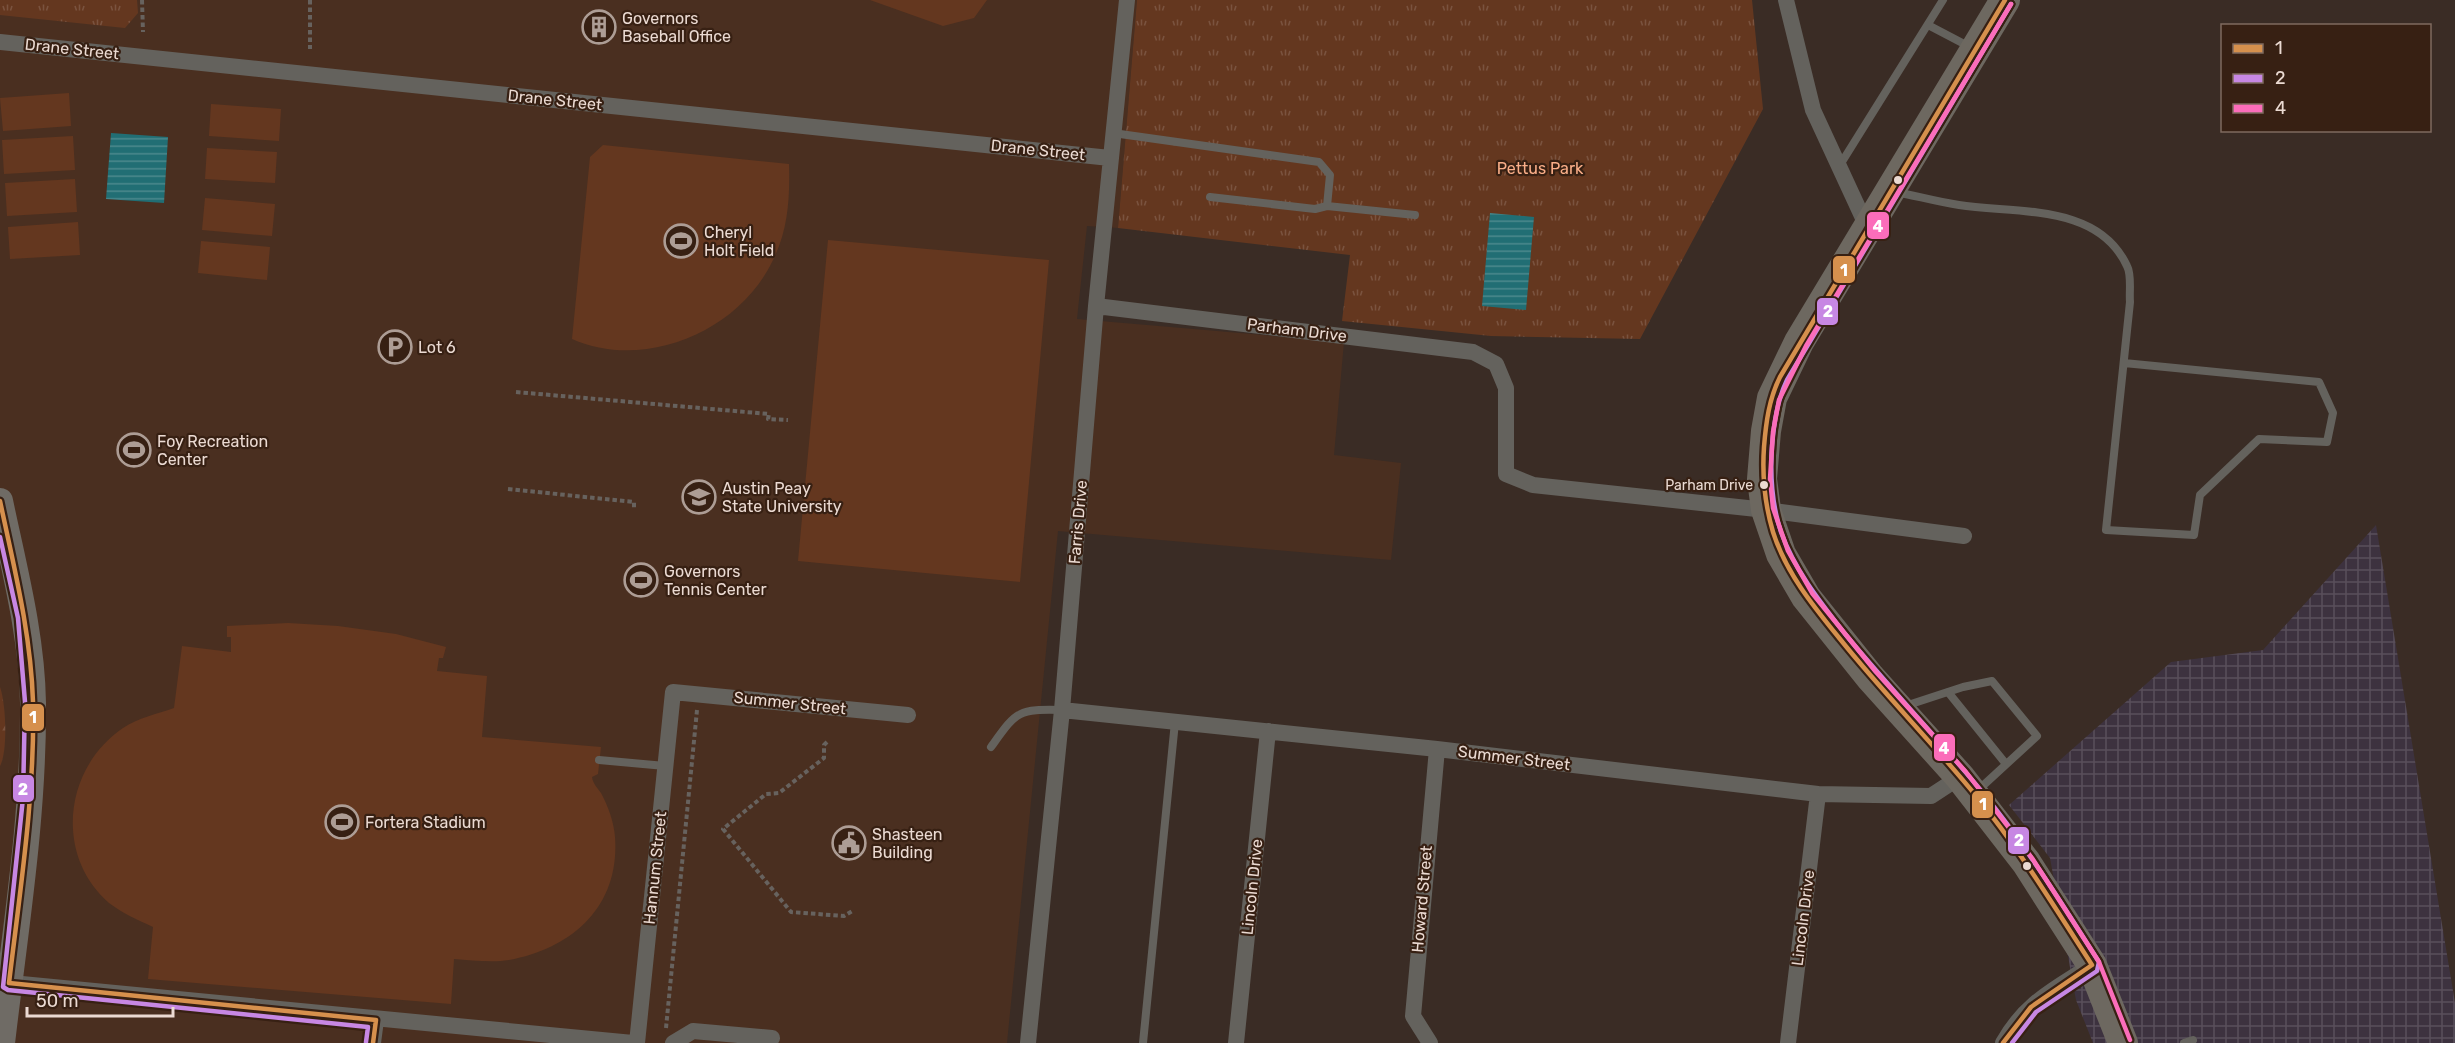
<svg xmlns="http://www.w3.org/2000/svg" width="2455" height="1043" viewBox="0 0 2455 1043" font-family="Rubik,sans-serif">
  <defs>
    <pattern id="industrial-grid" width="8" height="8" patternUnits="userSpaceOnUse" patternTransform="scale(1.5)"><rect width="8" height="8" fill="#3d323f"/><path d="M0 4h8M4 0v8" fill="none" stroke="#594f5a"/></pattern>
    <pattern id="forest-firs" width="22" height="20" patternUnits="userSpaceOnUse" patternTransform="scale(1.5)"><rect width="22" height="20" fill="#64371f"/><path d="M5 1l3.5 6h-7zM16 11l3.5 6h-7z" fill="#7a533f"/></pattern>
    <pattern id="park-tufts" width="24" height="20" patternUnits="userSpaceOnUse" patternTransform="scale(1.5)"><rect width="24" height="20" fill="#64371f"/><path d="M3 7l-1-3M5 7V3M7 7l1-3M15 17l-1-3M17 17v-4M19 17l1-3" fill="none" stroke="#7a533f"/></pattern>
    <pattern id="water-rules" width="6" height="5" patternUnits="userSpaceOnUse" patternTransform="scale(1.5)"><rect width="6" height="5" fill="#216e74"/><path d="M0 2.5h6" fill="none" stroke="#4c898d"/></pattern>
  </defs>
  <rect width="100%" height="100%" fill="#3a2c25"/>
  <path fill="url(#industrial-grid)" d="M2376 525 2455 1003V1043H2093L2076 1000 2050 858 2009 805 2171 662 2263 650Z"/>
  <path fill="#4a2f20" d="M0 0H1137L1118 228 1087 226 1077 319 1344 342 1334 455 1401 463 1391 560 1058 531 1007 1043H0Z"/>
  <path fill="#64371f" d="M870 0H987L974 18 943 26Z
    M69 93 71 126 3 131 0 98Z
    M211 104 281 109 279 141 209 136Z
    M73 136 75 170 4 174 2 140Z
    M603 145 789 164C790 199 788 231 772 262 738 332 644 371 572 339L590 157Z
    M207 148 277 152 275 183 205 179Z
    M75 179 77 212 7 216 5 183Z
    M205 198 275 204 272 236 202 230Z
    M78 222 80 255 10 259 8 227Z
    M828 240 1049 260 1020 582 798 561Z
    M201 241 270 247 267 280 198 273Z
    M288 623 338 626 396 634 446 647 443 658H439L437 671 487 676 482 737 601 747 598 774 592 777C593 784 597 787 601 793 608 806 614 822 615 837 620 906 573 948 509 960 492 963 471 960 454 959L451 1004 148 979 153 927C138 920 122 913 109 903 54 855 64 768 123 728 138 718 157 714 174 708L182 646 231 652V637H227V626Z"/>
  <path fill="url(#forest-firs)" d="M0 687C6 704 8 751 0 766Z"/>
  <path fill="url(#park-tufts)" d="M0 0H137L138 13 125 28 0 15Z
    M1137 0H1752L1763 109 1640 339 1491 336 1342 321 1350 255 1118 228Z"/>
  <path fill="url(#water-rules)" d="M111 133 168 137 164 203 106 199Z
    M1490 213 1534 217 1526 310 1482 306Z"/>
  <g fill="none" stroke-linecap="round" stroke-linejoin="round">
    <path stroke="#67625e" stroke-width="4" stroke-dasharray="4.5 3" stroke-linecap="butt" d="M142 0 143 32
      M310 0V49
      M516 392 769 414 768 419 788 420
      M508 489 634 502V508
      M827 742 824 745V758L779 793 766 794 723 829 791 912 844 916 854 910
      M666 1028 697 710"/>
    <path stroke="#64625d" stroke-width="8" d="M1928 25 1970 47
      M1113 133 1319 162 1330 175 1327 206 1415 215
      M1840 165 1943 0
      M1896 192C1917 196 1938 202 1959 205 2017 214 2098 203 2127 266 2132 275 2129 292 2130 302L2106 530 2194 535 2200 495 2259 439 2327 442 2333 413 2319 382 2124 363
      M1210 197 1315 209 1327 206
      M1948 692 2006 764
      M1905 706 1963 687 1992 681 2037 736 1976 792
      M991 747C1017 711 1017 709 1062 710
      M599 760 665 766
      M1143 1043 1175 722
      M2184 1043 2193 1040"/>
    <path stroke="#64625d" stroke-width="16" d="M1786 0 1813 110 1868 229
      M0 42 1110 158
      M1096 306 1473 352 1496 364 1506 388V474L1533 485 1766 510 1964 536
      M1062 710 1437 749 1818 794 1931 796 1960 777
      M1 982 633 1043
      M373 1043 376 1020
      M637 1043 673 692 908 715
      M673 1043 693 1031 772 1038
      M1028 1043 1062 710 1096 306 1127 0
      M1236 1043 1268 731
      M1430 1043 1413 1016 1437 749
      M1788 1043 1818 794
      M2003 1043C2026 1002 2054 990 2092 965"/>
    <path stroke="#6f6b65" stroke-width="26" d="M0 501C14 568 32 635 33 703 34 817 15 931 2 1043"/>
    <path stroke="#6d6860" stroke-width="30" d="M2005 0 1799 342 1772 398 1766 431 1762 479 1766 510 1781 554 1806 597 1870 677 1960 777 2026 862 2092 965 2123 1043"/>
    <defs>
      <path id="bus-1" d="M0 501C14 567 31 634 33 702 35 796 20 890 9 983L376 1020 373 1043
        M2003 1043 2031 1007 2092 965C2055 908 2020 850 1977 797 1933 743 1884 694 1840 639 1814 607 1786 573 1773 532 1765 505 1762 476 1764 447 1766 422 1769 399 1780 377L2005 0"/>
      <path id="bus-2" d="M2011 4 1787 380C1777 401 1774 423 1772 446 1770 475 1772 505 1781 532 1795 571 1821 603 1846 635 1890 689 1939 739 1983 793 2026 846 2063 905 2099 962L2097 971 2036 1012 2012 1043
        M0 537 18 618 25 702 23 798 3 987 8 990 368 1027 366 1042"/>
      <path id="bus-3" d="M2011 4 1806 346 1779 400 1773 432 1770 479 1773 508 1788 551 1812 593 1876 672 1966 772 2032 858 2099 962 2130 1040"/>
    </defs>
    <use href="#bus-1" stroke="#372013" stroke-width="9"/>
    <use href="#bus-2" stroke="#372013" stroke-width="9"/>
    <use href="#bus-3" stroke="#372013" stroke-width="9"/>
    <use href="#bus-1" stroke="#d6904d" stroke-width="4.5"/>
    <use href="#bus-2" stroke="#c787e3" stroke-width="4.5"/>
    <use href="#bus-3" stroke="#fb6dba" stroke-width="4.5"/>
  </g>
  <defs>
    <symbol id="building-ring" viewBox="-11 -11 22 22"><circle r="9.5" fill="#372013" stroke="#ad9d95" stroke-width="1.5"/><path d="M-4-6H4V6H1V3H-1V6H-4ZM-2.5-4.3h1.7v1.8h-1.7ZM.8-4.3h1.7v1.8H.8ZM-2.5-1h1.7V.8h-1.7ZM.8-1h1.7V.8H.8Z" fill="#ad9d95"/></symbol>
    <symbol id="stadium-ring" viewBox="-11 -11 22 22"><circle r="9.5" fill="#372013" stroke="#ad9d95" stroke-width="1.5"/><path d="M0-5a6.5 5 0 1 0 0 10a6.5 5 0 1 0 0-10ZM-3.5-1.8h7v3.6h-7Z" fill="#ad9d95"/></symbol>
    <symbol id="parking-ring" viewBox="-11 -11 22 22"><circle r="9.5" fill="#372013" stroke="#ad9d95" stroke-width="1.5"/><path d="M-3.5-5.5H1a3.5 3.5 0 0 1 0 7H-1V5.5H-3.5ZM-1-3.4V-.6H.8a1.4 1.4 0 0 0 0-2.8Z" fill="#ad9d95"/></symbol>
    <symbol id="university-ring" viewBox="-11 -11 22 22"><circle r="9.5" fill="#372013" stroke="#ad9d95" stroke-width="1.5"/><path d="M0-5L7-2L0 1L-7-2ZM-4 1L0 2.5L4 1V4Q0 6-4 4Z" fill="#ad9d95"/></symbol>
    <symbol id="civic-ring" viewBox="-11 -11 22 22"><circle r="9.5" fill="#372013" stroke="#ad9d95" stroke-width="1.5"/><path d="M-.6-6.5H3V-4.5H.6V-3L4-1V1h2V6H-6V1h2V-1L-.6-3ZM-1.2 2.5V6h2.4V2.5Z" fill="#ad9d95"/></symbol>
  </defs>
  <g fill-rule="evenodd">
    <use href="#building-ring" x="580" y="8" width="38" height="38"/>
    <use href="#stadium-ring" x="662" y="222" width="38" height="38"/>
    <use href="#parking-ring" x="376" y="328" width="38" height="38"/>
    <use href="#stadium-ring" x="115" y="431" width="38" height="38"/>
    <use href="#university-ring" x="680" y="478" width="38" height="38"/>
    <use href="#stadium-ring" x="622" y="561" width="38" height="38"/>
    <use href="#stadium-ring" x="323" y="803" width="38" height="38"/>
    <use href="#civic-ring" x="830" y="824" width="38" height="38"/>
  </g>
  <g fill="#ebdad2" stroke="#372013" stroke-width="2">
    <circle cx="1898" cy="180" r="5"/>
    <circle cx="1764" cy="485" r="5"/>
    <circle cx="2027" cy="866" r="5"/>
  </g>
  <g text-anchor="middle" dominant-baseline="central" stroke-width="4.5" stroke-linejoin="round" paint-order="stroke">
    <g font-size="14" fill="#ebdad2" stroke="#372013" text-anchor="end">
      <text x="1753" y="485">Parham Drive</text>
    </g>
    <g font-size="16" fill="#ebdad2" stroke="#372013" text-anchor="start">
      <text x="622" y="18">Governors<tspan x="622" dy="18">Baseball Office</tspan></text>
      <text x="704" y="232">Cheryl<tspan x="704" dy="18">Holt Field</tspan></text>
      <text x="418" y="347">Lot 6</text>
      <text x="157" y="441">Foy Recreation<tspan x="157" dy="18">Center</tspan></text>
      <text x="722" y="488">Austin Peay<tspan x="722" dy="18">State University</tspan></text>
      <text x="664" y="571">Governors<tspan x="664" dy="18">Tennis Center</tspan></text>
      <text x="365" y="822">Fortera Stadium</text>
      <text x="872" y="834">Shasteen<tspan x="872" dy="18">Building</tspan></text>
    </g>
    <g font-size="16" fill="#ebdad2" stroke="#372013">
      <text transform="translate(72 49) rotate(6)">Drane Street</text>
      <text transform="translate(555 100) rotate(6)">Drane Street</text>
      <text transform="translate(1038 150) rotate(6)">Drane Street</text>
      <text transform="translate(1297 330) rotate(7)">Parham Drive</text>
      <text transform="translate(1078 522) rotate(-85)">Farris Drive</text>
      <text transform="translate(790 703) rotate(6)">Summer Street</text>
      <text transform="translate(1514 758) rotate(7)">Summer Street</text>
      <text transform="translate(655 868) rotate(-84)">Hannum Street</text>
      <text transform="translate(1252 887) rotate(-84)">Lincoln Drive</text>
      <text transform="translate(1422 899) rotate(-85)">Howard Street</text>
      <text transform="translate(1803 918) rotate(-83)">Lincoln Drive</text>
    </g>
    <g font-size="16" fill="#faae88" stroke="#372013">
      <text x="1540" y="168">Pettus Park</text>
    </g>
  </g>
  <g stroke="#372013" stroke-width="2">
    <rect x="1866" y="211" width="24" height="29" rx="6" fill="#fb6dba"/>
    <rect x="1832" y="255" width="24" height="29" rx="6" fill="#d6904d"/>
    <rect x="1816" y="297" width="23" height="29" rx="6" fill="#c787e3"/>
    <rect x="21" y="703" width="24" height="29" rx="6" fill="#d6904d"/>
    <rect x="1933" y="733" width="23" height="29" rx="6" fill="#fb6dba"/>
    <rect x="12" y="774" width="23" height="29" rx="6" fill="#c787e3"/>
    <rect x="1971" y="790" width="23" height="29" rx="6" fill="#d6904d"/>
    <rect x="2007" y="826" width="23" height="29" rx="6" fill="#c787e3"/>
  </g>
  <g font-size="16" text-anchor="middle" font-weight="bold" fill="#fff">
    <text x="1878" y="232">4</text>
    <text x="1844" y="276">1</text>
    <text x="1828" y="317">2</text>
    <text x="33" y="723">1</text>
    <text x="1944" y="754">4</text>
    <text x="23" y="795">2</text>
    <text x="1983" y="810">1</text>
    <text x="2019" y="846">2</text>
  </g>
  <rect x="2221" y="24" width="210" height="108" fill="#372013" stroke="#7f6a5f" stroke-width="1.5"/>
  <rect x="2233" y="44" width="30" height="9" fill="#d6904d" stroke="#7f6a5f" stroke-width="1.5"/>
  <text x="2275" y="54" font-size="18" fill="#ebdad2">1</text>
  <rect x="2233" y="74" width="30" height="9" fill="#c787e3" stroke="#7f6a5f" stroke-width="1.5"/>
  <text x="2275" y="84" font-size="18" fill="#ebdad2">2</text>
  <rect x="2233" y="104" width="30" height="9" fill="#fb6dba" stroke="#7f6a5f" stroke-width="1.5"/>
  <text x="2275" y="114" font-size="18" fill="#ebdad2">4</text>
  <path d="M27 1007v9h146v-9" fill="none" stroke="#ebdad2" stroke-width="3"/>
  <text x="36" y="1007" font-size="18" fill="#ebdad2" stroke="#372013" stroke-width="4.5" paint-order="stroke">50 m</text>
</svg>
